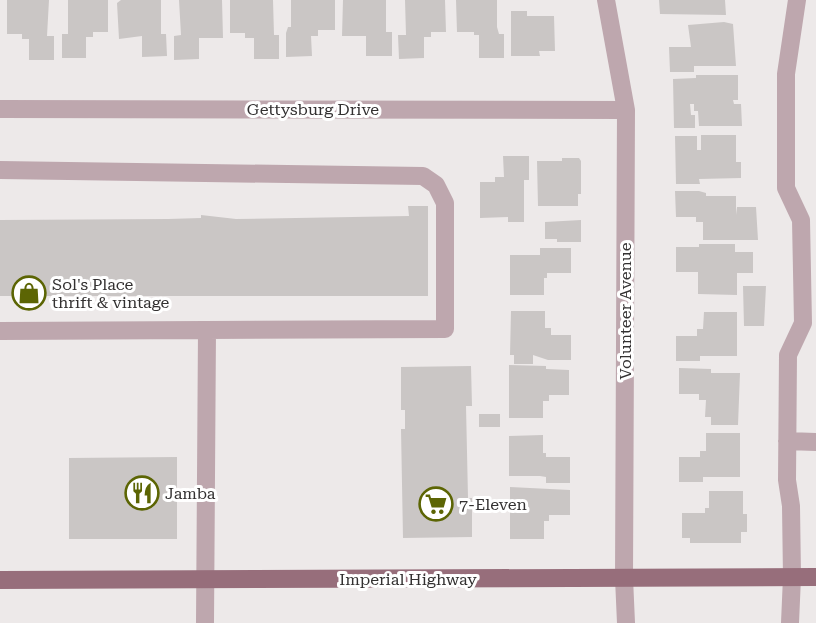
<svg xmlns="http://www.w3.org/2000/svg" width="816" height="623" viewBox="0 0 816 623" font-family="'Roboto Serif',serif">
  <rect width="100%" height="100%" fill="#ede9e9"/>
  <path fill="#cac6c5" d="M7 0H49L47 36H54V60H29V39H22V34H7Z
    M68 0H108V32H93V37H86V58H62V34H68Z
    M121 0H161V34H166L167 56 142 57V36L119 39 117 3Z
    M179 0H222L223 38H199V59L174 60V36L181 35Z
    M230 0H273L274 35H279V59H254V38H245V33H230Z
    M291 0H335V30H318V36H311L312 56 286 57V33L288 27H291Z
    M343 0H386V32H392V56H366V36H342Z
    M405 0H445L446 32H431V37H424V58L399 59 398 35H406Z
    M456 0H497V27L499 34H504V58H479V35H474V32H457Z
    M659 0H725L726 15 660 14Z
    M511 11H527V16H554L555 51H539L540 56H511Z
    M724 22 733 24 736 66H694V72H670L669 47H691L688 25Z
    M696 75H738V100H733L734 104H741L742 126H699L698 111H694V104H690L691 115H695V128H674L673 79 696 78Z
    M701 135H736V162H741V178L699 179 700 184H676L675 136H697V150H701Z
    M503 156H529V180H524V222H508V217L480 218V182H495V177H504Z
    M562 158H579L581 161V194H578V206H538L537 161H562Z
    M675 191H699L706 193V196H736V215L737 207H756L758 240H703V222H696V217H676Z
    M408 206H428V296H0V220L168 219 201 218V215L236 219 409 216Z
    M581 220V242H557V239H545V222Z
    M699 244H735V252H753V273H737V295L698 294V272H676V247H699Z
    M540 248H571V273H547V278H544V295H510V255H540Z
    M743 286H766L764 326H744Z
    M511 311H545V328H551V335H571V360H548L533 355V364H514V355H510Z
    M704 312H737V356H700V361H676V336H697V329H703Z
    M509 365 546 366V369L569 370V395H549V401H543V418H509Z
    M471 366 472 406H466L468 498H472V537L403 538 401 429H405V410H401V367Z
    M679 368 711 369V373H740L738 425H711V417H705L706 400H699V394H679Z
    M479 414H500V427H479Z
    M706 433H740V477H703V482H679V457H700V451H706Z
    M543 435V453H546V457H570V483H546V477L540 476H509V436Z
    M177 457V539H69V458Z
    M510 487 570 490V515H549V521H544V539H510Z
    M709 491H743V514H747V532H741V543H690V538H682V513H705V508H709Z"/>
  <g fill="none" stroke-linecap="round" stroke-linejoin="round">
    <path stroke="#bea7ae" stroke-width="18" d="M606 0 626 110 624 578 626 623
      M0 109 626 110
      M0 170 423 176 436 185 445 203V329L0 331
      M787 441 816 442
      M205 623 207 330
      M790 623 792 577 791 506 787 480 788 355 803 323 801 220 786 188V74L797 0"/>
    <path stroke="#976e7b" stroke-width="18" d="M0 580 816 577"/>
  </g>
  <defs>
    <symbol id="shop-ring" viewBox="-11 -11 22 22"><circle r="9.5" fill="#fff" stroke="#5c6504" stroke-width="1.5"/><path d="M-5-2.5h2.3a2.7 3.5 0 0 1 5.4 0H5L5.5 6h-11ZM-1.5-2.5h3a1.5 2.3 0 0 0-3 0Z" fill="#5c6504"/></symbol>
    <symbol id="restaurant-ring" viewBox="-11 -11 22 22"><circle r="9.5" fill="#fff" stroke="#5c6504" stroke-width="1.5"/><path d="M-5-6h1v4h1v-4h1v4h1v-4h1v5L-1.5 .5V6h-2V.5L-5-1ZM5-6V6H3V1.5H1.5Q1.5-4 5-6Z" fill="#5c6504"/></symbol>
    <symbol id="supermarket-ring" viewBox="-11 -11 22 22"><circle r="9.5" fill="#fff" stroke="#5c6504" stroke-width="1.5"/><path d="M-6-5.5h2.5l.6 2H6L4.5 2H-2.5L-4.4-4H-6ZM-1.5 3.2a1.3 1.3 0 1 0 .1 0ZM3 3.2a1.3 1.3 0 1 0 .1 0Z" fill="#5c6504"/></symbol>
  </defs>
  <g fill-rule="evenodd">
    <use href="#shop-ring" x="10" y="274" width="38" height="38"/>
    <use href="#restaurant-ring" x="123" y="474" width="38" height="38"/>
    <use href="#supermarket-ring" x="417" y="485" width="38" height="38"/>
  </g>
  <g text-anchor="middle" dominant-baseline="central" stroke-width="6" stroke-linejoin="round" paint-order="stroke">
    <g font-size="16" fill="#333131" stroke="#fff">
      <text x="313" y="109">Gettysburg Drive</text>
      <text transform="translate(625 311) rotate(-90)">Volunteer Avenue</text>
      <text x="408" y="579">Imperial Highway</text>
    </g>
    <g font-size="16" fill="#333131" stroke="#fff" text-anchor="start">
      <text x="52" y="284">Sol's Place<tspan x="52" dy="18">thrift &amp; vintage</tspan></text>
      <text x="165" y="493">Jamba</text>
      <text x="459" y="504">7-Eleven</text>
    </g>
  </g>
</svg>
